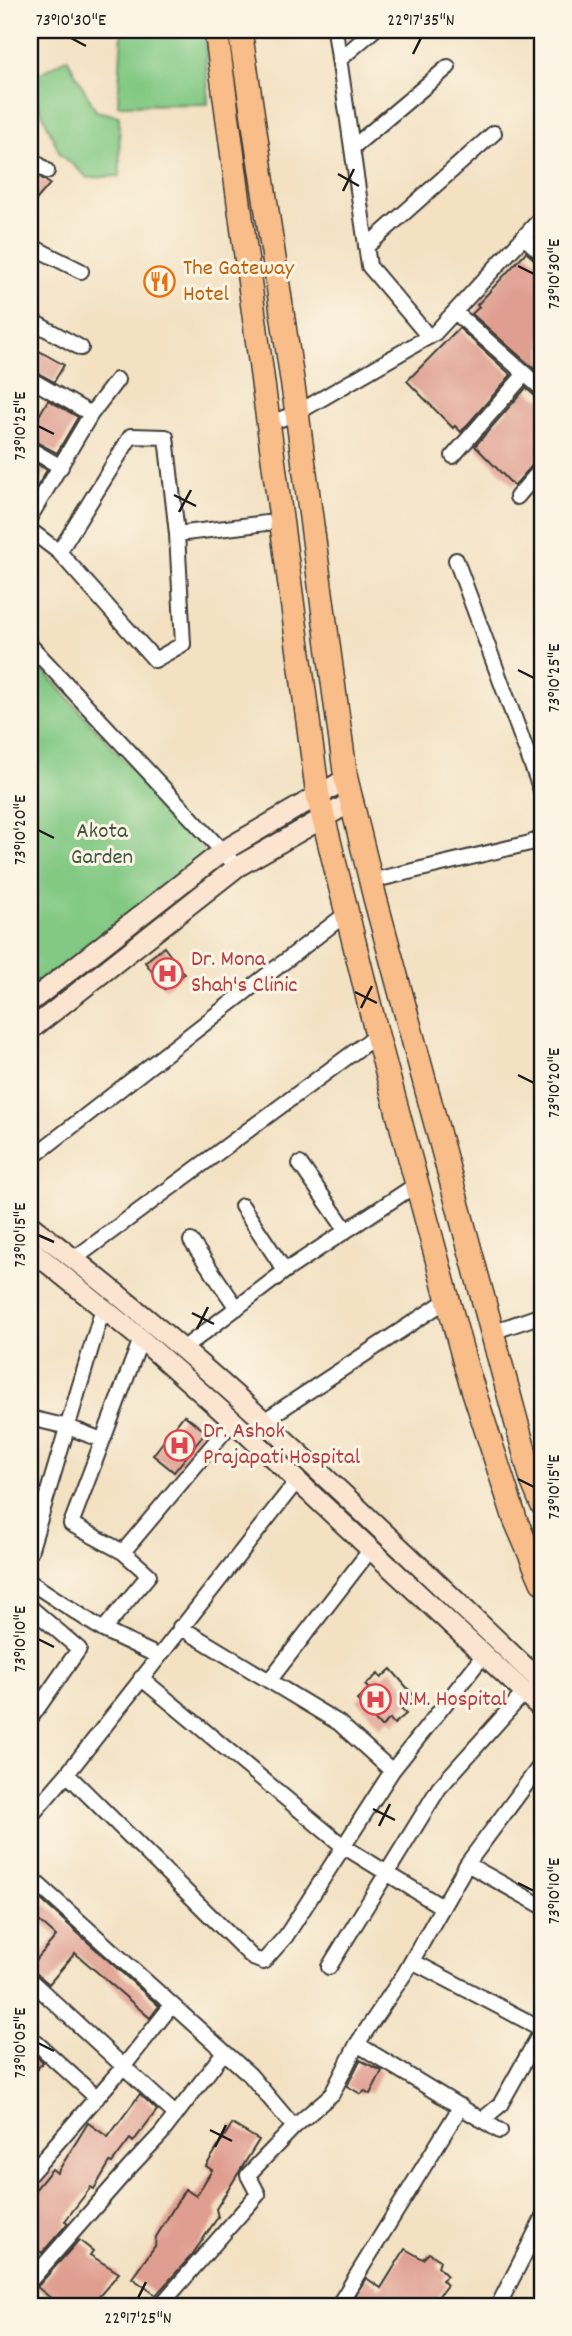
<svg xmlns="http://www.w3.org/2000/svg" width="572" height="2336" viewBox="0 0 572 2336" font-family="Dekko,sans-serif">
  <rect width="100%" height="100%" fill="#fcf5e5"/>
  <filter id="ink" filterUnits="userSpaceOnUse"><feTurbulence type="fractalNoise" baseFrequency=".0143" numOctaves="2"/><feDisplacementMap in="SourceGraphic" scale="14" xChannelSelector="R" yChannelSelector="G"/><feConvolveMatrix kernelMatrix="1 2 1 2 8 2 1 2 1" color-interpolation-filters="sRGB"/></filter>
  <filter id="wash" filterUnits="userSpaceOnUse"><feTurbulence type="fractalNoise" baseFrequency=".00686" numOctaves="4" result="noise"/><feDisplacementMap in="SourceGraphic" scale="28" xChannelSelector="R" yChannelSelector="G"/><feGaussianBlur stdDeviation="1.57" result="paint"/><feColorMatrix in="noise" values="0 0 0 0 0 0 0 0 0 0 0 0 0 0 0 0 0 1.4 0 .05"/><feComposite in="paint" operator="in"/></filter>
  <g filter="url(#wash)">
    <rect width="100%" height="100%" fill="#f3e1c2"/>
    <path fill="#82c984" stroke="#4f7250" stroke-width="2" d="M122 30H205L208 104 118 105Z
      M67 58 96 111 119 116 120 176 88 178 60 154 30 85V79Z
      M30 655 210 856 30 995Z"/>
    <g id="blocks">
      <path fill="#df9e90" d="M30 170 50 184 30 207Z
        M526 252 536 261 542 263V376L472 314 479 307 477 305Z
        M459 328 511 375 461 432 455 426 453 428 407 381Z
        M30 346 64 365 54 382 30 369Z
        M526 388 536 397 542 398V459L535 462 514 486 475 446Z
        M48 400 78 417 57 453 30 439V415L37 419Z
        M30 460 47 470 30 499Z
        M164 947 184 974 165 989 145 962Z
        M184 1415 206 1432 174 1472 153 1455Z
        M391 1669 415 1697 401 1709 406 1714 394 1724 390 1719 381 1727 357 1700 369 1689 365 1685 378 1674 381 1678Z
        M30 1890 159 2006 150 2018 75 1953 49 1984 36 1973 30 1971V1967L56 1936 30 1913Z
        M30 2050 43 2062 30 2077Z
        M360 2060 382 2071 370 2094 365 2091 361 2094 347 2086Z
        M140 2094 157 2110 133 2142 130 2139 112 2163 110 2162 94 2189 91 2187 65 2221 68 2223 42 2253 30 2242V2196L52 2169 57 2173 88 2123 108 2137Z
        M232 2124 259 2140 216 2209 218 2217 192 2255 156 2295 132 2278 155 2246 156 2237 185 2189 196 2196 212 2170 206 2166Z
        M79 2240 93 2251 90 2255 119 2273 91 2306H66L59 2300 57 2303 37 2287Z
        M405 2249 423 2259 429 2253 440 2260 438 2267 447 2276 442 2280 447 2285 431 2306H349L366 2278 381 2288Z"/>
    </g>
  </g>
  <g filter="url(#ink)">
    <use href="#blocks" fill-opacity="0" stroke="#3c3a35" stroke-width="2"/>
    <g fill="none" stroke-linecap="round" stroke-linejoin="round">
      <defs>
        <path id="street" d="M335 30 369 266 429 337
          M339 60 374 30
          M352 148 448 67
          M30 158 47 171
          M524 237 542 254
          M366 247 494 133
          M30 253 33 247 81 271
          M455 312 542 389
          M30 320 81 348
          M30 379 91 414
          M270 423 297 413 435 333 542 217
          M131 436 166 437 177 534 183 644 155 660 59 552Z
          M30 449 61 467
          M453 456 524 375
          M517 497 542 468
          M30 517 91 414 117 380
          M30 530 59 552
          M177 534 283 521
          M456 560 542 793
          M30 645 237 867
          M371 881 530 843 542 838
          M30 1159 347 913
          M300 1164 346 1230
          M242 1206 285 1271
          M191 1241 237 1308
          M74 1259 377 1035
          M492 1332 542 1315
          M184 1348 285 1271 417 1184
          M30 1418 68 1427 102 1440
          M265 1420 447 1300
          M30 1552 103 1308
          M123 1552 233 1421
          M30 1582 103 1630 158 1656
          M30 1607 79 1649 30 1719
          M180 1627 339 1723 392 1771 483 1656
          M103 1630 149 1575 123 1552 71 1524 141 1339
          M141 1678 343 1846 442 1907
          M269 1681 371 1549
          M67 1774 253 1958 263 1962 286 1936 392 1771
          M30 1817 67 1774 296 1482
          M467 1864 542 1906
          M30 1877 250 2075 294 2127 248 2175 258 2194 160 2306
          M412 1961 542 2029
          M329 1967 439 1788 524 1693
          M30 1980 176 2115
          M30 2037 97 2098
          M357 2044 500 2131
          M482 2120 500 2105 542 2030
          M294 2127 332 2094 357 2044 405 1973 467 1864 542 1763
          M30 2174 124 2066 172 2005
          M30 2281 130 2167 161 2134 224 2052
          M338 2306 461 2106
          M498 2306 542 2220"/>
        <path id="secondary" d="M30 1002 223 851 346 779
          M30 1030 237 867 353 801
          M30 1225C213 1364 376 1525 542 1683
          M30 1249 141 1339 233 1421 542 1709"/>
        <path id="primary" d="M216 30 318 796 377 1035 466 1367 515 1519 542 1582
          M240 30 297 413 346 779 375 898 532 1480 542 1504"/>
      </defs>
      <use href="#street" stroke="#3c3a35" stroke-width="18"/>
      <use href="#secondary" stroke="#3c3a35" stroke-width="23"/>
      <use href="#primary" stroke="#3c3a35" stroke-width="26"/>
      <use href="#street" stroke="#fff" stroke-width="14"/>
      <use href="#secondary" stroke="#fce5d0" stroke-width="19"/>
      <use href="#primary" stroke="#f8bd89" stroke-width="23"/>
    </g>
  </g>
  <path fill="none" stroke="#1c1c1c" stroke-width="2.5" d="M71 38 86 46M413 54 421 38M338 174 359 186M343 191 354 169M518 266 534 274M38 426 54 434M174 495 196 506M179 512 191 490M518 670 534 678M38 830 54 838M355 992 377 1003M361 1008 372 986M518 1075 534 1083M38 1235 54 1242M192 1313 214 1324M197 1329 208 1307M518 1479 534 1487M38 1639 54 1647M373 1809 395 1820M379 1826 390 1804M518 1883 534 1891M38 2043 54 2051M210 2130 232 2141M215 2147 226 2125M138 2298 146 2282"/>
  <defs>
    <symbol id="restaurant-ring" viewBox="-11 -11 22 22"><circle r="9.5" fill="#fcf5e5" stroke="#e8710a" stroke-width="1.5"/><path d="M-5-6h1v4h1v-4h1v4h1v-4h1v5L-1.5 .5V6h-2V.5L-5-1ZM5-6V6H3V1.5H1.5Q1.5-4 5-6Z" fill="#e8710a"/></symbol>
    <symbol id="hospital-ring" viewBox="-11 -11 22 22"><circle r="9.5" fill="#fcf5e5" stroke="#e0444e" stroke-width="1.5"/><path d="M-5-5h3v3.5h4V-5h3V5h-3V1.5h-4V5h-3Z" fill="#e0444e"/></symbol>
  </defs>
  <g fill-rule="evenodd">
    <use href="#restaurant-ring" x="142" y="264" width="35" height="35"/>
    <use href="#hospital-ring" x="150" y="956" width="35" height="35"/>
    <use href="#hospital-ring" x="162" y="1428" width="35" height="35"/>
    <use href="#hospital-ring" x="358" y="1682" width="35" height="35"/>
  </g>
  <g text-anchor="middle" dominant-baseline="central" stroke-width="6" stroke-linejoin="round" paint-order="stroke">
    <g font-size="23" fill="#c56008" stroke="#fcf5e5" text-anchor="start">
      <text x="183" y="269">The Gateway<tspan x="183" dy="26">Hotel</tspan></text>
    </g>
    <g font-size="23" fill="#405940" stroke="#fcf5e5">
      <text x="102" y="832">Akota<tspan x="102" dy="26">Garden</tspan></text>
    </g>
    <g font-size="23" fill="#be3a42" stroke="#fcf5e5" text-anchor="start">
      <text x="191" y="960">Dr. Mona<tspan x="191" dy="26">Shah's Clinic</tspan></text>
      <text x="203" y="1432">Dr. Ashok<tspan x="203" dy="26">Prajapati Hospital</tspan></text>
      <text x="398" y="1700">N.M. Hospital</text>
    </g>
  </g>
  <rect width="572" height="2336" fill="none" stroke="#fcf5e5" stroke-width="77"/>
  <rect x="38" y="38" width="496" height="2260" fill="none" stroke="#1c1c1c" stroke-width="2.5"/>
  <g font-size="18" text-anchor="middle" fill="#1c1c1c">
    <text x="71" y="25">73°10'30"E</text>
    <text x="421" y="25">22°17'35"N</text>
    <text transform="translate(553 274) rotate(-90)" y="6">73°10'30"E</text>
    <text transform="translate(19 426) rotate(-90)" y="6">73°10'25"E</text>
    <text transform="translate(553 678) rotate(-90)" y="6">73°10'25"E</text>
    <text transform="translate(19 830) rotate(-90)" y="6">73°10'20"E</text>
    <text transform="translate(553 1083) rotate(-90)" y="6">73°10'20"E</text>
    <text transform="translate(19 1235) rotate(-90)" y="6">73°10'15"E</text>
    <text transform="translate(553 1487) rotate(-90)" y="6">73°10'15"E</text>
    <text transform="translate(19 1639) rotate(-90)" y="6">73°10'10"E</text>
    <text transform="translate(553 1891) rotate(-90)" y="6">73°10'10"E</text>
    <text transform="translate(19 2043) rotate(-90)" y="6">73°10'05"E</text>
    <text x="138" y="2323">22°17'25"N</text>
  </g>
</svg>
